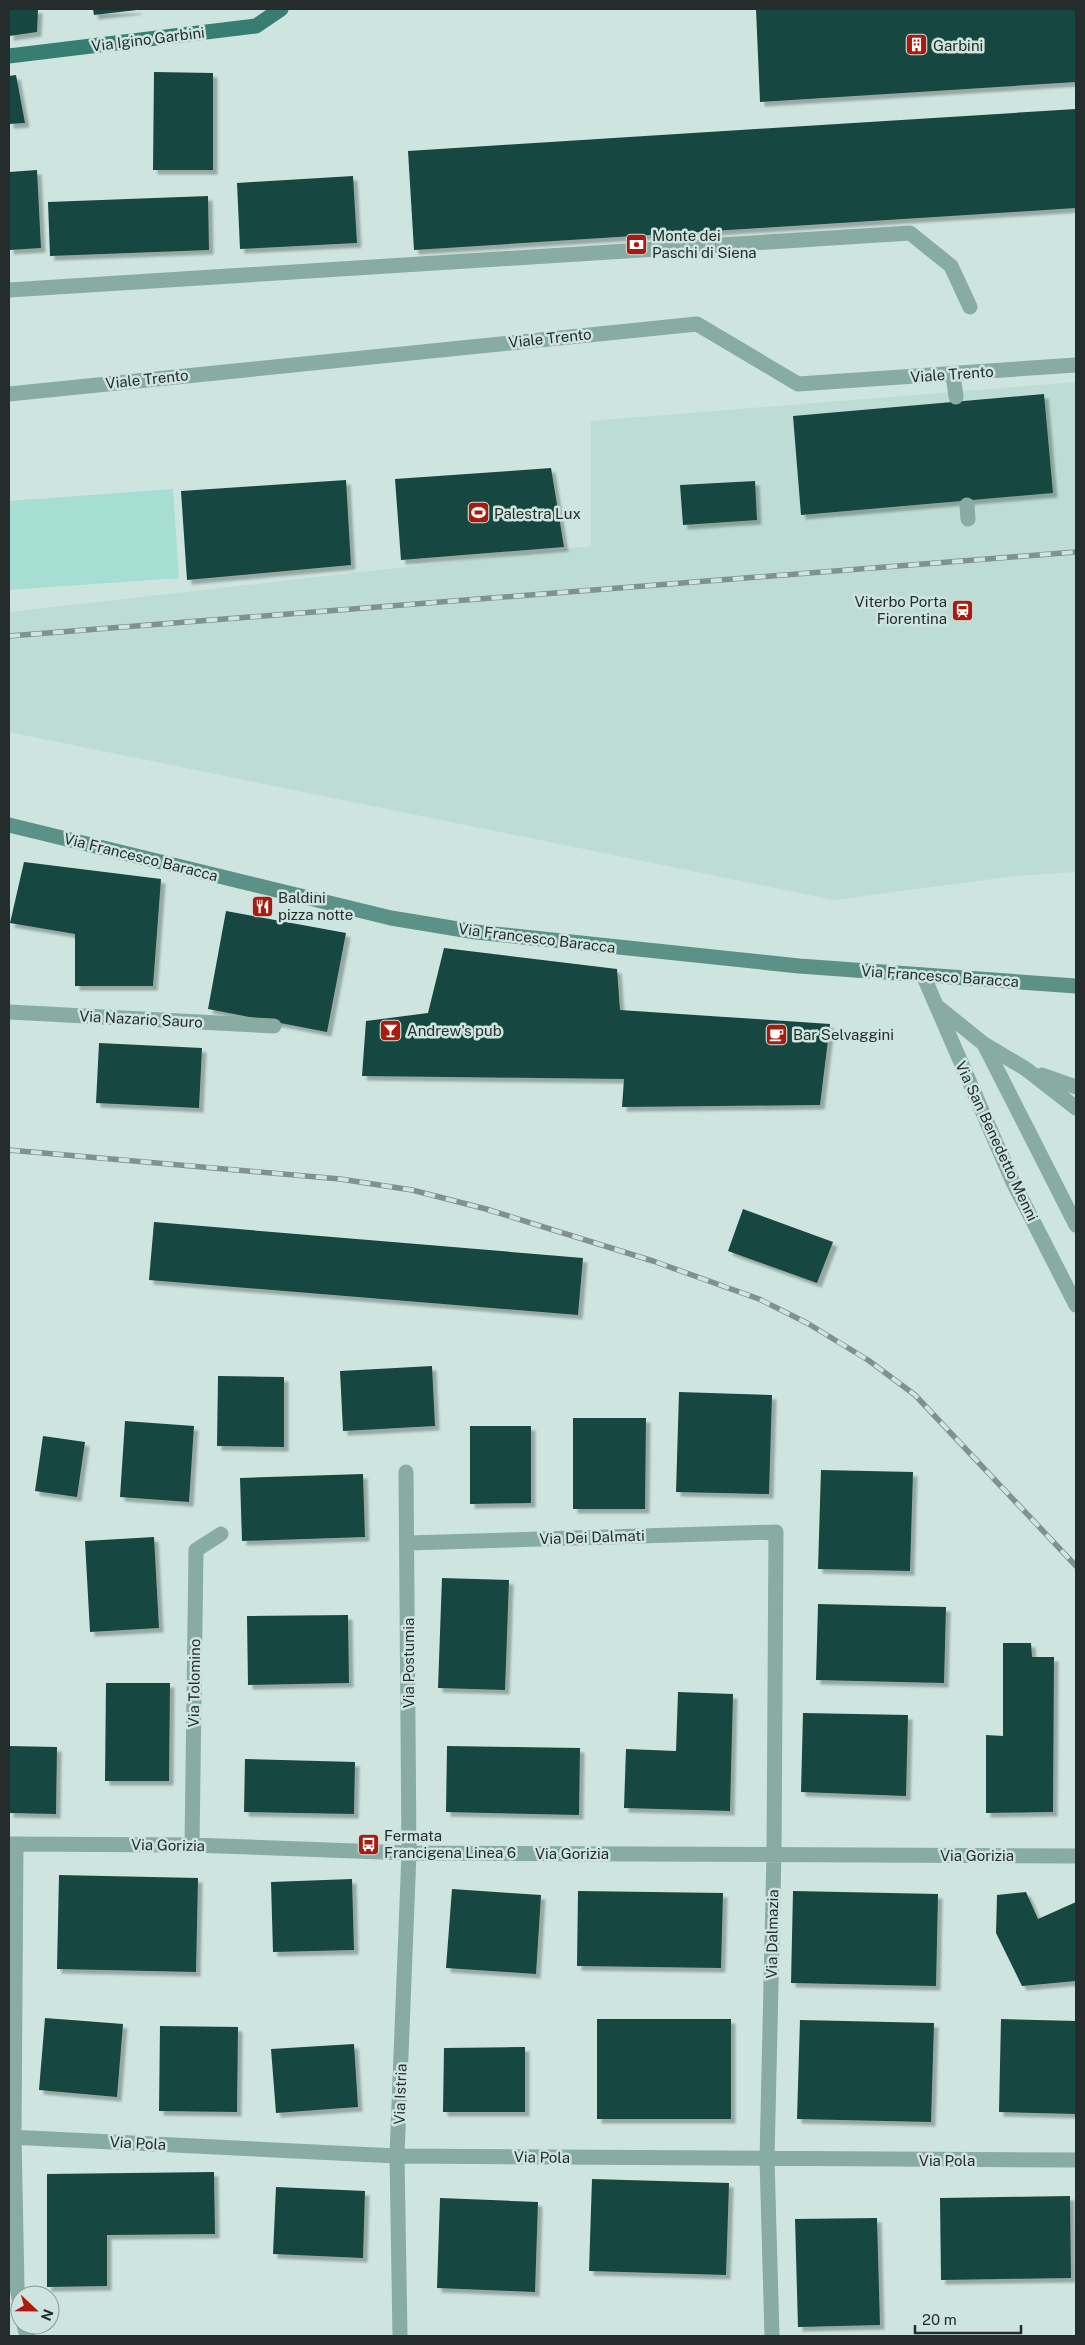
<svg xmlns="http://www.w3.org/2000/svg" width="1085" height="2345" viewBox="0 0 1085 2345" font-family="'Public Sans',sans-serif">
  <defs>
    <filter id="shadow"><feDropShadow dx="4.5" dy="4.5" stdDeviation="1" flood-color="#0004"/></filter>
  </defs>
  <rect width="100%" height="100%" fill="#cee4df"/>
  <path fill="#bcdcd5" d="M1076 382V872L1015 876 834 900 9 732V612L591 546V421Z"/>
  <path fill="#a7ded3" d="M173 489 179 578 9 590V501Z"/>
  <path fill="#18473f" filter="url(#shadow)" d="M9 9H38L37 32 9 36Z
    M93 9H137V10L94 15Z
    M756 9H1076V82L760 102Z
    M154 72 213 73V170H153Z
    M16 75 25 123 9 124V76Z
    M1076 109V208L414 250 408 151Z
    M37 170 41 248 9 250V172Z
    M353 176 357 243 240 249 237 183Z
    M208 196 209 250 50 256 48 202Z
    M1044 394 1053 493 801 515 793 416Z
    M551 468 564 547 401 560 395 479Z
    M346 480 351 565 187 580 181 491Z
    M755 481 757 520 683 525 680 485Z
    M24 862 161 879 153 986H75V934L10 923Z
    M226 911 346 933 327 1032 208 1009Z
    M444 948 617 969 620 1010 830 1024 820 1105 622 1107 624 1079 362 1076 366 1021 428 1013Z
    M99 1043 202 1048 199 1108 96 1103Z
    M743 1209 833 1242 817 1283 728 1251Z
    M154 1222 583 1258 578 1315 149 1280Z
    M432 1366 435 1426 343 1431 340 1371Z
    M218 1376 284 1377V1447L217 1446Z
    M679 1392 772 1395 769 1494 676 1492Z
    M573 1418H646L645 1509H573Z
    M125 1421 194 1426 189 1502 120 1497Z
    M470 1426H531V1503L470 1504Z
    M43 1436 85 1442 77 1497 35 1491Z
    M821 1470 913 1472 910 1571 818 1569Z
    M363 1474 365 1537 242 1541 240 1478Z
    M154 1537 159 1628 90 1632 85 1541Z
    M442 1578 509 1580 505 1690 438 1688Z
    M818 1604 946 1607 944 1683 816 1680Z
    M348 1615 349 1683 248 1685 247 1616Z
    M1003 1643H1031L1032 1657H1054L1053 1812 986 1813V1735L1003 1736Z
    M106 1683H170L169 1781H105Z
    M678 1692 733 1694 730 1811 624 1808 626 1749 676 1751Z
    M803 1713 908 1715 906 1796 801 1792Z
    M9 1746 57 1747 56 1814 9 1813Z
    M447 1746 580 1748 579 1815 446 1812Z
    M245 1759 355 1762 354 1814 244 1812Z
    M59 1875 198 1878 196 1972 57 1969Z
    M352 1879 354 1950 273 1952 271 1882Z
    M452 1889 541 1895 536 1974 446 1968Z
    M578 1891 723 1893 721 1968 577 1966Z
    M793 1891 938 1894 936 1986 791 1983Z
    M1026 1892 1038 1919 1076 1902V1981L1022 1986 996 1933 997 1895Z
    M45 2018 123 2024 117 2097 39 2090Z
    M597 2019H731V2119H597Z
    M1001 2019 1076 2021V2114L999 2112Z
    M800 2020 934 2023 931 2122 797 2119Z
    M160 2026 238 2027 237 2112 159 2111Z
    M354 2044 358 2107 276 2113 271 2049Z
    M525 2047V2112H443L444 2048Z
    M214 2172 215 2234 107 2235V2286L47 2287V2174Z
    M592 2179 729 2183 726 2275 589 2271Z
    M276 2187 365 2191 363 2258 273 2254Z
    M1070 2196 1071 2278 941 2280 940 2198Z
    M440 2198 538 2202 535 2292 437 2288Z
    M877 2218 880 2325 798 2327 795 2219Z"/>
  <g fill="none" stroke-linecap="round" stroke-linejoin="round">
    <path stroke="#88aba3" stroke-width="15" d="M967 505 968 519"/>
    <path stroke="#88aba3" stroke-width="15" d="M9 290 910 233 951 266 970 307
      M953 374 956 397
      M9 394 697 324 798 384 1076 365
      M923 975 1013 1182 1076 1305
      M938 1007 984 1044 1026 1069 1076 1108
      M9 1012 274 1026
      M984 1044 1076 1225
      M1042 1075 1076 1087
      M407 1543 776 1532 774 1853 767 2159 772 2336
      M9 1844 192 1845 409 1853 1076 1856
      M16 1844 14 2137 17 2287 20 2304
      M192 1845 196 1550 221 1534
      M9 2137 397 2156 1076 2160
      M24 2325 27 2336
      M400 2336 397 2156 409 1853 406 1472"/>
    <path stroke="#5b9186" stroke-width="15" d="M9 825 391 918 476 932 799 966 1076 986"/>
    <path stroke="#367e72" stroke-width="15" d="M9 56 256 26 281 9"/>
    <defs>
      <path id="rail" d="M9 636 1076 552
        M9 1150 340 1179 412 1190 486 1209 653 1261 759 1299 807 1323 868 1360 915 1395 1076 1566"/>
    </defs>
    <use href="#rail" stroke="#81918d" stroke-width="5.5"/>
    <use href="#rail" stroke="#cee4df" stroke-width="4" stroke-dasharray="11" stroke-linecap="butt"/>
  </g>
  <defs>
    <symbol id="building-square" viewBox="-11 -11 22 22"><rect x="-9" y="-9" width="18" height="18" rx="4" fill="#ab1a0d" stroke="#cee4df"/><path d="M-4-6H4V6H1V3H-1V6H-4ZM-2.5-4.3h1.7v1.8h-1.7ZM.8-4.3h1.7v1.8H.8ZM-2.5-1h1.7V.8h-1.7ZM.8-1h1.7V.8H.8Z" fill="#fff"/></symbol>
    <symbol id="bank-square" viewBox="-11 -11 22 22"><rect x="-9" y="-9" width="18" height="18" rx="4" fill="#ab1a0d" stroke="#cee4df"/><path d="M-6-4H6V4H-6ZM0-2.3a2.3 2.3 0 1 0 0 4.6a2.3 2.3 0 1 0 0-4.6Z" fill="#fff"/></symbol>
    <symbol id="stadium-square" viewBox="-11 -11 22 22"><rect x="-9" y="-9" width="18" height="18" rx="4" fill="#ab1a0d" stroke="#cee4df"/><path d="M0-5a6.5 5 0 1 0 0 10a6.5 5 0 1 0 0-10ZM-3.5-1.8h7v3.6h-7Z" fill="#fff"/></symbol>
    <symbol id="station-square" viewBox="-11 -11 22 22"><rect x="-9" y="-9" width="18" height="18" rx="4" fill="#ab1a0d" stroke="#cee4df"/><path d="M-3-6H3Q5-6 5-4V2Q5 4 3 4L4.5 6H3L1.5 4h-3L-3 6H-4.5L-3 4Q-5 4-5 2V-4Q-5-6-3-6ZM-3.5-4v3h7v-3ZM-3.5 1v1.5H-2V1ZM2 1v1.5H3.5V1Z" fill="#fff"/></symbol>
    <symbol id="restaurant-square" viewBox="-11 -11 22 22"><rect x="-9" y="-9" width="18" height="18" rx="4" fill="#ab1a0d" stroke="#cee4df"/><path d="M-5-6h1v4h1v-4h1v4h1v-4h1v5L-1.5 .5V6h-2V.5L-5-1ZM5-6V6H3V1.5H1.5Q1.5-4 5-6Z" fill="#fff"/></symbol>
    <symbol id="bar-square" viewBox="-11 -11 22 22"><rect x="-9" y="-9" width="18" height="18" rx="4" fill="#ab1a0d" stroke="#cee4df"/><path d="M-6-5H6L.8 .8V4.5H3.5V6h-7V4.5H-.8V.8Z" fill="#fff"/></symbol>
    <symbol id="cafe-square" viewBox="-11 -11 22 22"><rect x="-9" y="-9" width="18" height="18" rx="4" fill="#ab1a0d" stroke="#cee4df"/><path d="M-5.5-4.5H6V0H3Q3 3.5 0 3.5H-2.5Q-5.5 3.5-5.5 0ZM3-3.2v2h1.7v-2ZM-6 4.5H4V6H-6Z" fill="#fff"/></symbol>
    <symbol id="bus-square" viewBox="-11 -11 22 22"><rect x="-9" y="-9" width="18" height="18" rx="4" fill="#ab1a0d" stroke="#cee4df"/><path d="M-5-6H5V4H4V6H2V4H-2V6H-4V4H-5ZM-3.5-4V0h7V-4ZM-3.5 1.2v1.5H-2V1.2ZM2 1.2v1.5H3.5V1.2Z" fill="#fff"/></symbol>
  </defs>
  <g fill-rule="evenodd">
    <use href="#building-square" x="904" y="32" width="25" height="25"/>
    <use href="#bank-square" x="624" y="232" width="25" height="25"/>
    <use href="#stadium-square" x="466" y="500" width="25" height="25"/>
    <use href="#station-square" x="950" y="598" width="25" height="25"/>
    <use href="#restaurant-square" x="250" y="894" width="25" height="25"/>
    <use href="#bar-square" x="378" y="1018" width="25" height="25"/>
    <use href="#cafe-square" x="764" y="1022" width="25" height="25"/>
    <use href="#bus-square" x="356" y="1832" width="25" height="25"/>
  </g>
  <g text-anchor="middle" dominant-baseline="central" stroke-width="5" stroke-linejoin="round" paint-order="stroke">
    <g font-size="15" fill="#242d2b" stroke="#cee4df">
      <text transform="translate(148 39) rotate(-7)">Via Igino Garbini</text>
      <text transform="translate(550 338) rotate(-6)">Viale Trento</text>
      <text transform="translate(952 374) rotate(-4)">Viale Trento</text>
      <text transform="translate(147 379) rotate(-6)">Viale Trento</text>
      <text transform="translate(141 857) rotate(14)">Via Francesco Baracca</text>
      <text transform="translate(537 938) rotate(7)">Via Francesco Baracca</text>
      <text transform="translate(940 976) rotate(4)">Via Francesco Baracca</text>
      <text transform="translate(141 1019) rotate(3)">Via Nazario Sauro</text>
      <text transform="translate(997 1141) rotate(65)">Via San Benedetto Menni</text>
      <text transform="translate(592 1537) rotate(-2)">Via Dei Dalmati</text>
      <text transform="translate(408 1663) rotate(-90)">Via Postumia</text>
      <text transform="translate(194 1683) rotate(-89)">Via Tolomino</text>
      <text transform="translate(168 1845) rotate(1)">Via Gorizia</text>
      <text x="572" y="1853">Via Gorizia</text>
      <text x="977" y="1855">Via Gorizia</text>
      <text transform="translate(772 1934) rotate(-89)">Via Dalmazia</text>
      <text transform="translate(400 2094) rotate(-88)">Via Istria</text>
      <text transform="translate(138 2143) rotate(3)">Via Pola</text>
      <text transform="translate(542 2157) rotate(1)">Via Pola</text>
      <text x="947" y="2160">Via Pola</text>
    </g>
    <g font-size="15" fill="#242d2b" stroke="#cee4df" text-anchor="start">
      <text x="933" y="45">Garbini</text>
      <text x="652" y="235">Monte dei<tspan x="652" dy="17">Paschi di Siena</tspan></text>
      <text x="494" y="513">Palestra Lux</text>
      <text x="947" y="601" text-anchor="end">Viterbo Porta<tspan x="947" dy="17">Fiorentina</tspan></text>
      <text x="278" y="897">Baldini<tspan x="278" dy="17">pizza notte</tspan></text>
      <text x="407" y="1030">Andrew's pub</text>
      <text x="793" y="1034">Bar Selvaggini</text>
      <text x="384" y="1835">Fermata<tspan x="384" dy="17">Francigena Linea 6</tspan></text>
    </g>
  </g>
  <rect width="1085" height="2345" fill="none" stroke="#242d2b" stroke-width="20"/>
  <g transform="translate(35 2310) rotate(112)"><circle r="24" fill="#cee4df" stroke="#8a9b97"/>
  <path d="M0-4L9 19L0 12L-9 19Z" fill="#ab1a0d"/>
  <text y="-8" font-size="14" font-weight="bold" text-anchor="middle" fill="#242d2b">N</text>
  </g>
  <path d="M915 2325v8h106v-8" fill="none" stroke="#242d2b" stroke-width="2.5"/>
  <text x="922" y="2325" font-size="15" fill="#242d2b" stroke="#cee4df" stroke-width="4" paint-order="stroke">20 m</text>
</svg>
